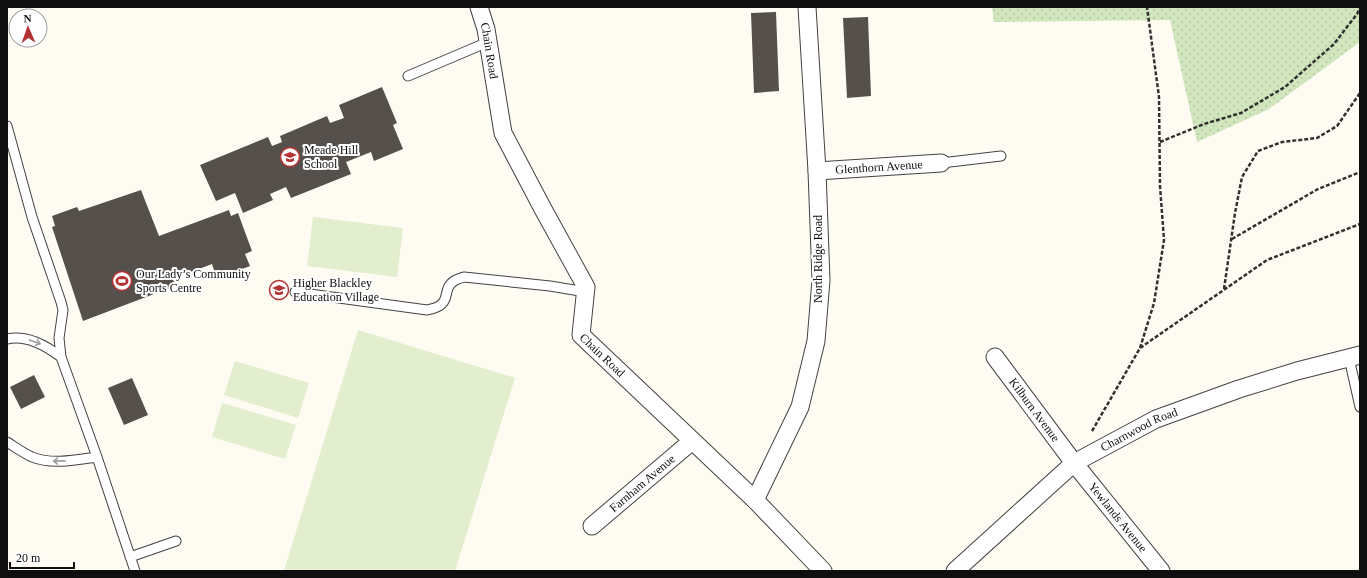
<svg xmlns="http://www.w3.org/2000/svg" width="1367" height="578" viewBox="0 0 1367 578" font-family="Georgia,serif">
  <defs>
    <pattern id="grass-dots" width="8" height="8" patternUnits="userSpaceOnUse"><rect width="8" height="8" fill="#d1e6bd"/><path d="M2 2h.1M6 6h.1" fill="none" stroke="#b2c4a1" stroke-width="1.8" stroke-linecap="round"/></pattern>
  </defs>
  <rect width="100%" height="100%" fill="#fefcf2"/>
  <path fill="url(#grass-dots)" d="M992 7H1360V42L1269 109 1197 142 1170 20 994 22Z"/>
  <path fill="#e2eece" d="M313 217 403 228 397 277 307 266Z
    M358 330 515 378 455 571H284Z
    M235 361 309 383 298 418 224 395Z
    M222 403 296 425 285 459 212 437Z"/>
  <path fill="#56504c" d="M776 12 779 91 754 93 751 13Z
    M868 17 871 96 847 98 843 18Z
    M382 87 397 123 393 125 403 149 374 161 371 152 346 162 351 174 291 198 286 187 270 194 273 200 243 213 235 193 216 201 200 165 268 137 272 146 282 142 280 136 327 116 330 123 344 118 339 105Z
    M141 190 159 236 229 210 231 216 238 213 252 251 245 254 250 266 217 279 212 264 173 279 175 286 83 321 52 227 55 226 52 216 77 207 79 211Z
    M34 375 45 397 21 409 10 387Z
    M132 378 148 415 124 425 108 388Z"/>
  <g fill="none" stroke-linecap="round" stroke-linejoin="round">
    <defs>
      <path id="service" d="M408 76 488 42
        M7 126 32 217 61 302 63 310 59 338 61 357 97 457 135 571
        M941 163 1001 156
        M295 292 427 310C455 305 440 290 454 281 457 279 461 278 464 277L550 286 586 292
        M7 339C27 335 45 345 61 357
        M1349 358 1360 407
        M7 442C15 447 23 453 32 457 52 465 76 460 97 457
        M130 557 176 541"/>
      <g id="minor">
        <path id="s1" d="M479 7 486 29 503 133 543 209 586 287 581 335 755 500 823 571"/>
        <path id="s2" d="M817 171 941 163"/>
        <path id="s3" d="M995 357 1074 463 1161 571"/>
        <path d="M755 500 800 407 816 341 821 280 817 171 807 7"/>
        <path id="s4" d="M592 526 692 441"/>
        <path id="s5" d="M955 571 1074 463 1156 419 1239 389 1297 371 1360 355"/>
      </g>
    </defs>
    <use href="#service" stroke="#424242" stroke-width="11"/>
    <use href="#minor" stroke="#424242" stroke-width="19"/>
    <path stroke="#313131" stroke-width="2.5" stroke-dasharray="4 2" stroke-linecap="butt" d="M1160 142 1204 124 1241 113 1285 87 1334 44 1357 14 1360 8
      M1232 239 1318 189 1360 172
      M1224 289 1235 213 1242 177 1258 151 1282 142 1317 138 1337 126 1360 93
      M1140 348 1154 303 1164 240 1160 186 1159 97 1147 7
      M1092 431 1140 348 1267 260 1360 224"/>
    <use href="#service" stroke="#fff" stroke-width="9"/>
    <use href="#minor" stroke="#fff" stroke-width="17"/>
  </g>
  <defs><path id="oneway-shaft" d="M-6 0H5M1.5-3L5.5 0L1.5 3" fill="none" stroke-width="1.6" stroke-linecap="round" stroke-linejoin="round"/></defs>
  <g stroke="#9f9f9f">
    <use href="#oneway-shaft" transform="translate(35 342) rotate(19)"/>
    <use href="#oneway-shaft" transform="translate(59 461) rotate(179)"/>
  </g>
  <defs>
    <symbol id="school-ring" viewBox="-11 -11 22 22"><circle r="9.5" fill="#fff" stroke="#b33233" stroke-width="1.5"/><path d="M0-5L7-2L0 1L-7-2ZM-4 1L0 2.5L4 1V4Q0 6-4 4Z" fill="#b33233"/></symbol>
    <symbol id="stadium-ring" viewBox="-11 -11 22 22"><circle r="9.5" fill="#fff" stroke="#b33233" stroke-width="1.5"/><path d="M0-5a6.5 5 0 1 0 0 10a6.5 5 0 1 0 0-10ZM-3.5-1.8h7v3.6h-7Z" fill="#b33233"/></symbol>
  </defs>
  <g fill-rule="evenodd">
    <use href="#school-ring" x="279" y="146" width="22" height="22"/>
    <use href="#stadium-ring" x="111" y="270" width="22" height="22"/>
    <use href="#school-ring" x="268" y="279" width="22" height="22"/>
  </g>
  <g text-anchor="middle" dominant-baseline="central" stroke-width="4" stroke-linejoin="round" paint-order="stroke">
    <g font-size="12" fill="#0f0f0f" stroke="#fff">
      <text stroke="none"><textPath href="#s1" startOffset="45">Chain Road</textPath></text>
      <text stroke="none"><textPath href="#s2" startOffset="62">Glenthorn Avenue</textPath></text>
      <text transform="translate(818 259) rotate(-90)">North Ridge Road</text>
      <text stroke="none"><textPath href="#s1" startOffset="381">Chain Road</textPath></text>
      <text stroke="none"><textPath href="#s3" startOffset="66">Kilburn Avenue</textPath></text>
      <text stroke="none"><textPath href="#s5" startOffset="234">Charnwood Road</textPath></text>
      <text stroke="none"><textPath href="#s4" startOffset="66">Farnham Avenue</textPath></text>
      <text stroke="none"><textPath href="#s3" startOffset="202">Yewlands Avenue</textPath></text>
    </g>
    <g font-size="12" fill="#0f0f0f" stroke="#fff" text-anchor="start">
      <text x="304" y="150">Meade Hill<tspan x="304" dy="14">School</tspan></text>
      <text x="136" y="274">Our Lady’s Community<tspan x="136" dy="14">Sports Centre</tspan></text>
      <text x="293" y="283">Higher Blackley<tspan x="293" dy="14">Education Village</tspan></text>
    </g>
  </g>
  <rect width="1367" height="578" fill="none" stroke="#0f0f0f" stroke-width="16"/>
  <g transform="translate(28 28) rotate(358)"><circle r="19" fill="#ffffff" stroke="#9f9f9f"/>
  <path d="M0-3L7 15L0 10L-7 15Z" fill="#b33233"/>
  <text y="-6" font-size="11" font-weight="bold" text-anchor="middle" fill="#0f0f0f">N</text>
  </g>
  <path d="M10 562v6h64v-6" fill="none" stroke="#0f0f0f" stroke-width="2"/>
  <text x="16" y="562" font-size="12" fill="#0f0f0f" stroke="#ffffff" stroke-width="3" paint-order="stroke">20 m</text>
</svg>
